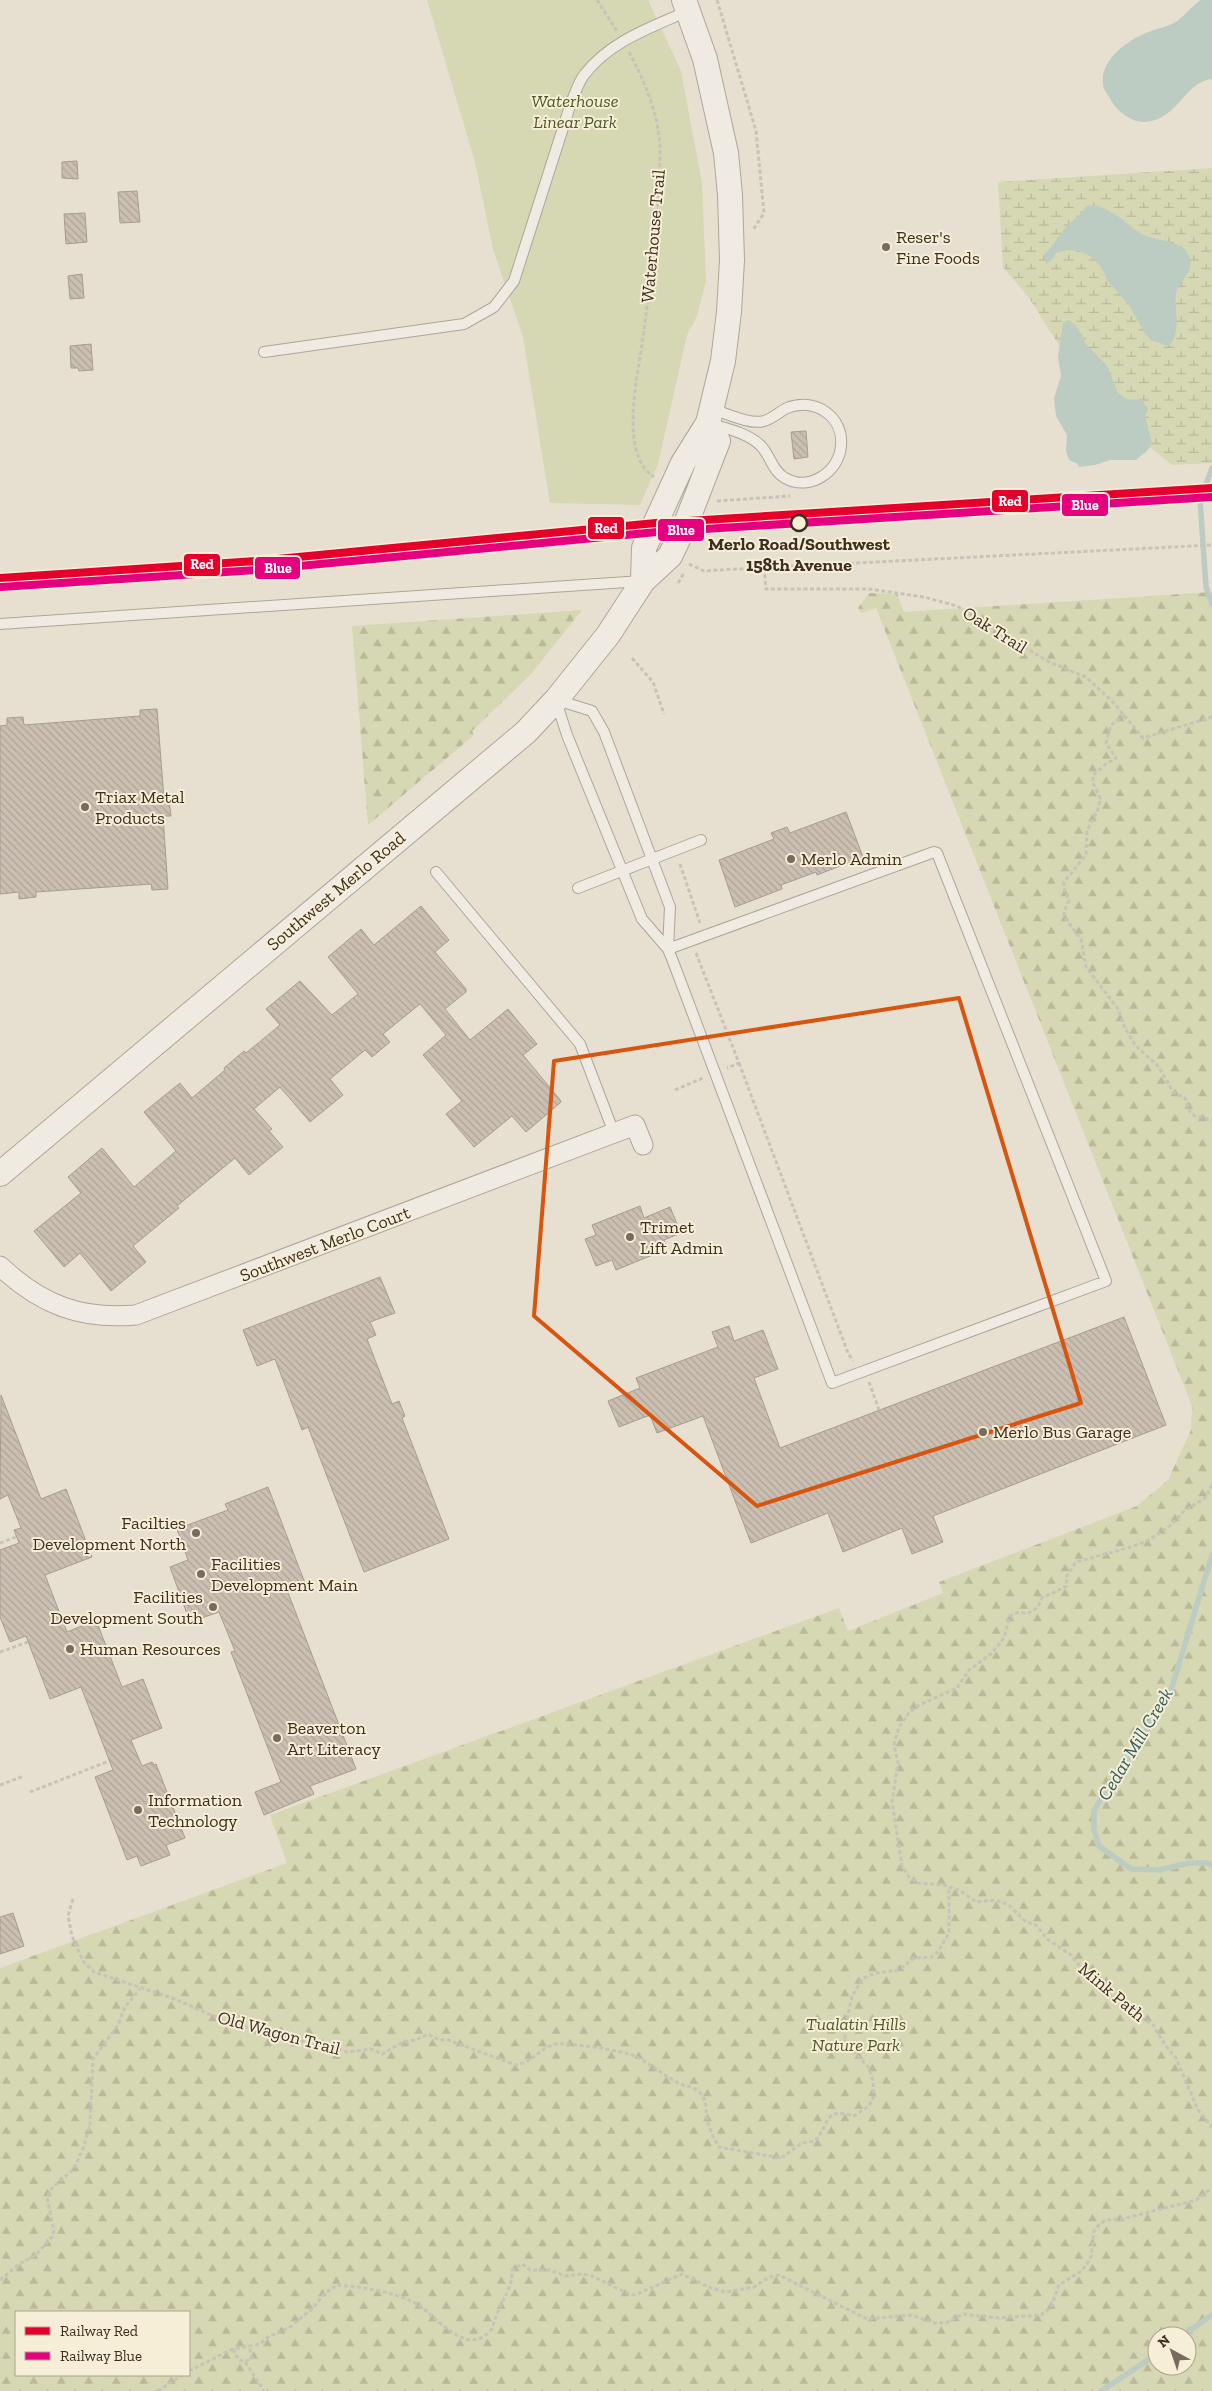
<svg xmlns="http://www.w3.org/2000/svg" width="1212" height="2391" viewBox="0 0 1212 2391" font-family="'Zilla Slab',serif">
  <defs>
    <pattern id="forest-firs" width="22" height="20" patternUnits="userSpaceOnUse" patternTransform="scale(1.25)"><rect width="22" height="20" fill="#d6d7b3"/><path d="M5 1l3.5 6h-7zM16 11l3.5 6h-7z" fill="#b9b99a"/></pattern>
    <pattern id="wetland-marsh" width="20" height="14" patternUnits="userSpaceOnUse" patternTransform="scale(1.25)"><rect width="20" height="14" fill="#d6d7b3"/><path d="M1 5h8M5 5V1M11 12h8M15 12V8" fill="none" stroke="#b9b99a"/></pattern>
    <pattern id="building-back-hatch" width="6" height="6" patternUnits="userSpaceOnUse" patternTransform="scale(1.25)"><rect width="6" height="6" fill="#cbbfb2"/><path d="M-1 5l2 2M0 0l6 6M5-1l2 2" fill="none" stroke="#afa499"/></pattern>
  </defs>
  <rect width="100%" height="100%" fill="#e7e0d1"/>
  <path fill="#d6d7b3" d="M427 0H648L681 71 702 183 706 281 697 316 687 335 658 464 640 505 550 503 523 337 493 249 475 162Z"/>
  <path fill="url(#forest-firs)" fill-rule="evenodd" d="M1212 592V2391H0V1968L287 1863 270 1815 839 1608 848 1631 943 1593 939 1582 1137 1506 1168 1480 1191 1430 1192 1406 876 608 861 613 858 608 869 593 897 594 904 612ZM16 2312H189V2375H16ZM1157 2336H1187V2366H1157Z
    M582 610 531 674 472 731 474 735 368 825 352 626Z"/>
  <path fill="url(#wetland-marsh)" d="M1212 168V463L1172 465 1142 441 1071 364 1029 298 1003 267 998 182Z"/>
  <path fill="#bcccc2" d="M1201 0H1212V79C1185 81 1177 122 1143 122 1132 122 1117 111 1112 102 1110 98 1106 93 1104 89 1096 63 1126 41 1146 33 1154 29 1164 28 1172 24 1183 19 1190 7 1201 0Z
    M1095 205C1103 208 1112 212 1119 217 1128 223 1135 231 1144 235 1160 242 1184 239 1190 259 1194 273 1178 281 1176 294 1174 312 1182 330 1169 346L1151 340 1144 332 1129 305 1107 280C1100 257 1078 244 1056 253L1052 260 1046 264 1044 255C1053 246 1059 235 1067 226 1074 219 1081 215 1086 206Z
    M1069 320 1076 326 1086 344 1107 366 1118 393 1126 399 1142 400 1148 409 1145 416 1152 443 1148 450 1136 460H1110L1095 465 1079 467 1078 464 1069 460 1066 451 1067 435 1056 416 1054 398 1061 376 1058 357 1063 323Z"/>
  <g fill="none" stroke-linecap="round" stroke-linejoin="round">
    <path stroke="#bcccc2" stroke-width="5.5" d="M1212 468 1200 500 1206 587 1212 604
      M1212 1555 1172 1687 1132 1755 1109 1784 1094 1811V1830L1099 1846 1131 1869 1159 1870 1189 1863H1207L1212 1865
      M1182 2336 1212 2315
      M1101 2391 1157 2354"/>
  </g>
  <path fill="url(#building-back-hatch)" stroke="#a89c90" d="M77 161 78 179 62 178V162Z
    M137 191 140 222 120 223 118 192Z
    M85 213 87 242 66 244 64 214Z
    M82 274 84 298 70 299 68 276Z
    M91 344 93 370 79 371 78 368H71L70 346Z
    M806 431 808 457 794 459 791 432Z
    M157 709 164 799H169L171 816H163L168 889 152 890 151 884 36 892V897L19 899V892L0 894V726L7 725V718L23 717 24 725 140 716V710Z
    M846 812 863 857 817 875 816 872 781 885 782 889 735 907 719 860 774 839 771 833 787 827 790 833Z
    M421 906 449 940 435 952 466 989V992L445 1009 470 1040 508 1009 537 1044 523 1055 561 1101 560 1103 526 1132 512 1116 474 1147 446 1114 462 1101 423 1055 446 1035 420 1004 383 1034 390 1042 372 1057 365 1050 330 1079 343 1095 310 1122 280 1087 254 1109 272 1129 269 1131 283 1147 249 1175 235 1158 177 1206 179 1208 133 1246 146 1262 111 1291 80 1253 64 1267 34 1231 81 1193 68 1177 102 1148 134 1187 176 1151 144 1112 180 1083 192 1098 225 1070 224 1068 244 1051 246 1053 280 1025 266 1009 300 981 332 1015 358 994 328 957 361 929 374 945Z
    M640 1206 644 1218 670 1207 681 1233 664 1240 667 1248 650 1256 616 1270 612 1260 596 1266 585 1239 596 1235 592 1225Z
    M380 1277 395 1313 370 1322 376 1335 367 1339 392 1404 399 1401 405 1416 402 1418 449 1539 364 1572 308 1427 302 1430 275 1359 257 1366 243 1330Z
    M1124 1317 1166 1425 933 1516 943 1542 912 1554 902 1528 843 1552 828 1513 751 1543 703 1416 657 1433 650 1415 619 1427 608 1401 640 1388 636 1378 718 1347 712 1332 729 1326 734 1341 763 1330 778 1369 754 1378 780 1448Z
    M1 1395 41 1499 66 1489 92 1557 45 1575 67 1632 96 1620 122 1687 143 1679 162 1728 131 1740 142 1766 152 1762 154 1765 156 1764 185 1838 166 1845 170 1855 141 1866 137 1856 127 1860 95 1777 113 1770 81 1687 50 1699 26 1636 10 1642 0 1617V1550L19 1543 14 1530 21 1528 8 1495 0 1499Z
    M268 1487 305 1583 287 1590 356 1769 310 1786 314 1794 264 1815 255 1792 281 1782 231 1652 235 1651 219 1612 190 1622 170 1567 188 1560 177 1529 228 1510 225 1504Z
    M13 1913 24 1946 0 1954V1917Z"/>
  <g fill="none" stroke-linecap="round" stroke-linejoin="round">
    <defs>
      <path id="service" d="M264 352 464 324 494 307 514 281 571 103C575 94 578 83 584 75 610 41 650 28 688 11
        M711 424C728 429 747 433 760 445 770 454 772 471 785 478 809 492 839 472 841 446 844 416 814 397 787 408 779 412 772 419 764 421 749 425 726 413 712 409
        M0 624 642 581
        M557 700 592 711 604 732 670 907 668 949
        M556 701 567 735 642 919 668 949 674 964 832 1383 1106 1281 937 853 934 852 668 949
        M436 872 580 1044 614 1133
        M578 888 701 840"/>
      <path id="minor" d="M0 1266C40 1304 80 1320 136 1315L635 1125 643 1145"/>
      <path id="tertiary" d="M643 581 644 548 683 463 708 423 723 361 729 312 732 260 730 195 726 153 705 59 684 0
        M0 1174 526 732 556 700 608 635 643 581 670 556 687 521 718 441 708 423"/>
    </defs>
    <use href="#service" stroke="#ada599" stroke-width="12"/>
    <use href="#minor" stroke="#ada599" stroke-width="21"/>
    <use href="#tertiary" stroke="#ada599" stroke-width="26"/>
    <path stroke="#c8c2b9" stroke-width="3" stroke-dasharray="4 2.5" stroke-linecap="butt" d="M597 0 617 31
      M717 0 756 131 764 213 753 230
      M629 52C645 82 660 117 660 152 659 211 652 271 644 329 640 364 630 402 634 438 636 454 640 467 654 477
      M717 501 790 496
      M704 533 714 532
      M689 564 704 571 718 570 1212 545
      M764 568 766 589H869L924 597 957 606 1049 662 1086 677 1113 702 1143 738 1212 717
      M678 583 684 573
      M632 658 653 682 664 714
      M1125 715 1111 725 1106 743 1116 758 1106 764 1093 775V783L1100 798 1099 807 1087 831 1086 855 1064 882V888L1069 901 1064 911V917L1081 939 1086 967 1118 1009 1125 1028 1135 1045 1159 1067 1173 1092 1185 1098 1190 1112 1195 1116 1212 1120
      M680 864 700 923
      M696 953 739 1063 727 1068
      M739 1063 848 1353 853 1361
      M675 1090 703 1078
      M869 1382 879 1410
      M1212 1485 1205 1498 1184 1511 1171 1525 1149 1540 1131 1547 1076 1562 1066 1577 1067 1586 1042 1598C1039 1608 1031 1616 1019 1612L1010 1616 1004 1638 991 1654 969 1670 957 1688 919 1705 909 1713 899 1727 894 1744 898 1763 892 1802 902 1866 909 1877 917 1883 944 1885 961 1891 976 1902 996 1900 1010 1906 1025 1921 1036 1925 1047 1939 1070 1954 1088 1977 1122 2005 1153 2025 1165 2045 1176 2058 1198 2110 1212 2127
      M0 1543 16 1537
      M0 1652 28 1642
      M0 1785 24 1776
      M30 1792 109 1761
      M73 1899 68 1916 72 1936 83 1961 94 1972 172 1998 223 2020 248 2028 309 2043H325L347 2052 371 2049 382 2054 403 2042 416 2040 428 2034 439 2040H448L516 2065C534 2062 539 2048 556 2044 568 2042 624 2051 635 2056 650 2063 663 2075 678 2083 686 2087 695 2086 701 2094 708 2103 705 2110 707 2119 709 2129 714 2139 719 2147L781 2158 802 2143 815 2141C830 2124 823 2107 854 2116L869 2106 874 2096 873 2081 869 2068 845 2042V2028L852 1996 863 1978 876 1973 899 1970 914 1958 932 1957 937 1953 949 1933V1887
      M0 2280 19 2264 36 2255 52 2237 54 2231 47 2197 52 2188 74 2169 84 2146 90 2124 93 2059 118 2025 125 2007 140 1989
      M233 2349 238 2359 245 2362 252 2358 249 2345
      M245 2362 264 2391
      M189 2371 233 2349 260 2344 268 2337 290 2327 313 2308 324 2294 337 2285C362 2287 389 2291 411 2301 434 2310 464 2361 491 2330 494 2326 494 2320 496 2316 502 2300 513 2287 512 2270L522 2264 530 2270H550L565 2276 582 2274 592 2276 629 2294 635 2295 682 2274 711 2288 726 2292 754 2287 769 2277 779 2275 867 2319 911 2315 935 2323H946L963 2314 999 2318 1041 2315 1051 2307 1059 2285 1081 2271 1087 2264 1091 2257 1094 2231 1100 2224 1106 2220 1122 2219 1196 2200 1212 2188
      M158 2391 182 2375"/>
    <use href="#service" stroke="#efebe3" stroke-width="10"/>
    <use href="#minor" stroke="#efebe3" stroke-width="19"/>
    <use href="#tertiary" stroke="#efebe3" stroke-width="24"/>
    <defs>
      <path id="rail-1" d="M0 578 256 561 656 523 1212 488"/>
      <path id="rail-2" d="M1 587 257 570 657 532 1212 497"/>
    </defs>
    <use href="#rail-1" stroke="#f7eed8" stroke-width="11"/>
    <use href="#rail-2" stroke="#f7eed8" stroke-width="11"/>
    <use href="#rail-1" stroke="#e4002b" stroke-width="8"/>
    <use href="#rail-2" stroke="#e5007d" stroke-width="8"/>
  </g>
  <path fill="none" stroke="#d7550e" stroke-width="4" stroke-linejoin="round" d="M959 998 1081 1403 757 1506 534 1316 554 1061Z"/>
  <g fill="#786c5e" stroke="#f7eed8" stroke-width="2">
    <circle cx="886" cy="247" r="5"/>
    <circle cx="85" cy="807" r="5"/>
    <circle cx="791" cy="859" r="5"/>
    <circle cx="630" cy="1237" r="5"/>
    <circle cx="983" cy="1432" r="5"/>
    <circle cx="196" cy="1533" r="5"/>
    <circle cx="201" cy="1574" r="5"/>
    <circle cx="213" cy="1607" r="5"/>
    <circle cx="70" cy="1649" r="5"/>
    <circle cx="277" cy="1738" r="5"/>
    <circle cx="138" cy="1810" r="5"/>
  </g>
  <circle fill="#f7eed8" stroke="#3d2e20" stroke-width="2.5" cx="799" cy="523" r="8"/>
  <g text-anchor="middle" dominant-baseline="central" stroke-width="4" stroke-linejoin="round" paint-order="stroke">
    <g font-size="18" font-style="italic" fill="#4d5a26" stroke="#f7eed8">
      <text x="575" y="101">Waterhouse<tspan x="575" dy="21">Linear Park</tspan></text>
      <text x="856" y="2024">Tualatin Hills<tspan x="856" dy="21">Nature Park</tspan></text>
    </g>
    <g font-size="18" fill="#3d2e20" stroke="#f7eed8">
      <text transform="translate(653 236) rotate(-85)">Waterhouse Trail</text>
      <text transform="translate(995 630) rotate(32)">Oak Trail</text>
      <text transform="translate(336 891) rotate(-40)">Southwest Merlo Road</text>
      <text transform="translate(325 1244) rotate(-21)">Southwest Merlo Court</text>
      <text transform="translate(1112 1992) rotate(40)">Mink Path</text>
      <text transform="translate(279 2033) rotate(15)">Old Wagon Trail</text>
    </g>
    <g font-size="18" fill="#3d2e20" stroke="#f7eed8" text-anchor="start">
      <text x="896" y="237">Reser's<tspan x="896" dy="21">Fine Foods</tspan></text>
      <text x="95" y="797">Triax Metal<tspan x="95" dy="21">Products</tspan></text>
      <text x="801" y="859">Merlo Admin</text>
      <text x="640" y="1227">Trimet<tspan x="640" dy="21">Lift Admin</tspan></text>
      <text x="993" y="1432">Merlo Bus Garage</text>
      <text x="186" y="1523" text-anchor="end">Facilties<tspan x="186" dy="21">Development North</tspan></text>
      <text x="211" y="1564">Facilities<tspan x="211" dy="21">Development Main</tspan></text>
      <text x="203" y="1597" text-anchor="end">Facilities<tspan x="203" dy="21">Development South</tspan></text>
      <text x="80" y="1649">Human Resources</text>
      <text x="287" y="1728">Beaverton<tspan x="287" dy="21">Art Literacy</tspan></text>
      <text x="148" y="1800">Information<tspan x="148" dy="21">Technology</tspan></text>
    </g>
    <g font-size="18" font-weight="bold" fill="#3d2e20" stroke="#f7eed8">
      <text x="799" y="544">Merlo Road/Southwest<tspan x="799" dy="21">158th Avenue</tspan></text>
    </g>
    <g font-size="19" font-style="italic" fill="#2f5d5a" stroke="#f7eed8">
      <text transform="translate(1135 1744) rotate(-59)">Cedar Mill Creek</text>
    </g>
  </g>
  <g stroke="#f7eed8" stroke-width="2">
    <rect x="991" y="489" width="38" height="24" rx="5" fill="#e4002b"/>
    <rect x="1061" y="493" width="48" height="24" rx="5" fill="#e5007d"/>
    <rect x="587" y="516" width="38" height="24" rx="5" fill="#e4002b"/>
    <rect x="657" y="518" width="48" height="24" rx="5" fill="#e5007d"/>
    <rect x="183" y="553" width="38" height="24" rx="5" fill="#e4002b"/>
    <rect x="254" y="556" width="47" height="24" rx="5" fill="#e5007d"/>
  </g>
  <g font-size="14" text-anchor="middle" font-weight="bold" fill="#fff">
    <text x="1010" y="506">Red</text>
    <text x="1085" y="510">Blue</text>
    <text x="606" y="533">Red</text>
    <text x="681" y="535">Blue</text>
    <text x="202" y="569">Red</text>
    <text x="278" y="573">Blue</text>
  </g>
  <rect x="15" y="2311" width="175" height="65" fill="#f7eed8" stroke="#ada18e"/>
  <rect x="25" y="2327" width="25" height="8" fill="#e4002b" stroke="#ada18e"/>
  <text x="60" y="2336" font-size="15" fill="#3d2e20">Railway Red</text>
  <rect x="25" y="2352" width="25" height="8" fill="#e5007d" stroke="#ada18e"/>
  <text x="60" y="2361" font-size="15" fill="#3d2e20">Railway Blue</text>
  <g transform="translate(1172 2351) rotate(320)"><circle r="24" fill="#f7eed8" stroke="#ada18e"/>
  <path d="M0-4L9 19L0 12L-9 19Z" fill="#786c5e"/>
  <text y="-8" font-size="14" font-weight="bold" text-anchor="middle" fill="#3d2e20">N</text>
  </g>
</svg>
